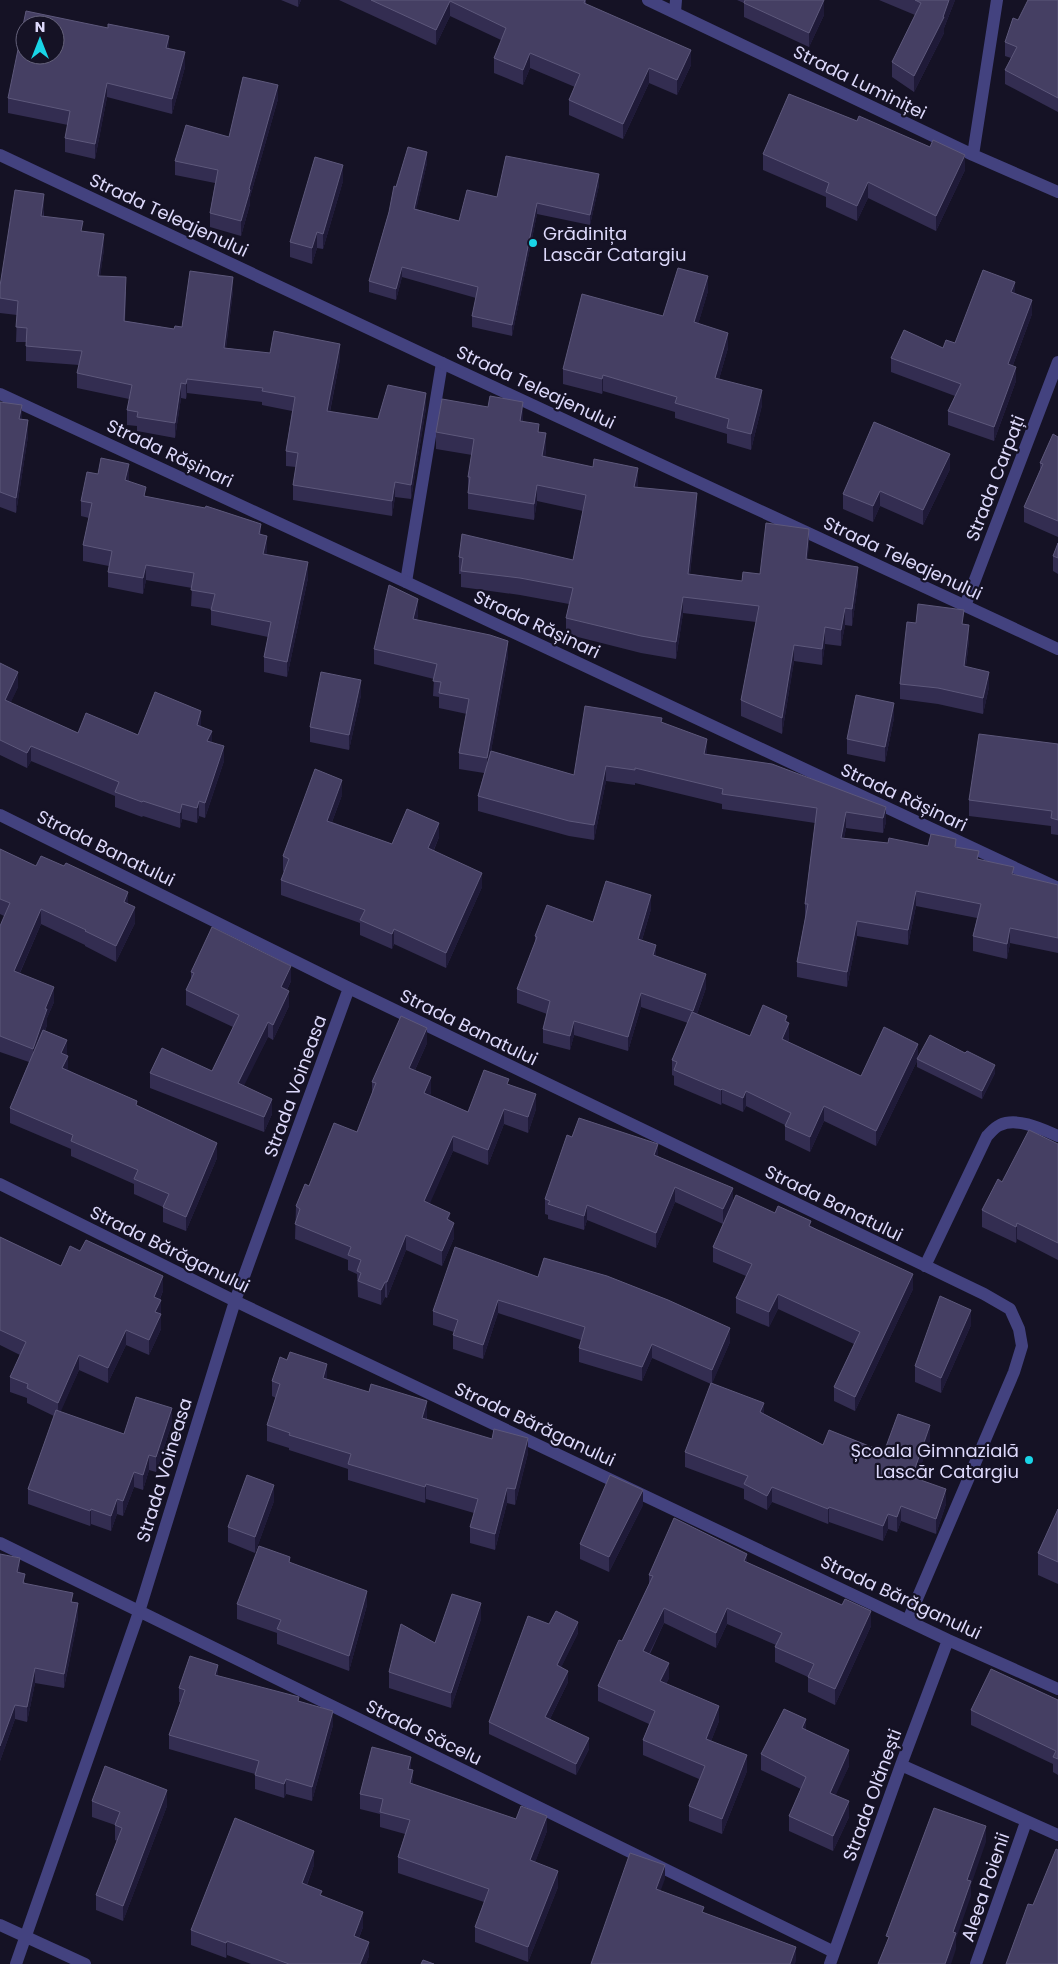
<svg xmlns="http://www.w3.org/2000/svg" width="1058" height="1964" viewBox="0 0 1058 1964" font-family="Poppins,sans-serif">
  <rect width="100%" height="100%" fill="#151225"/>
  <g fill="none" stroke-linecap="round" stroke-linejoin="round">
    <path stroke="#43427f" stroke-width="12" d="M406 582 442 363"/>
    <path stroke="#43427f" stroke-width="12" d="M648 0 973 155 1058 192
      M675 12 676 0
      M0 155 442 363 1058 649
      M973 155 997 0
      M0 394 406 582 1058 888
      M965 606 1058 362
      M0 815 349 988 984 1294 1010 1309 1019 1329 1022 1346 1014 1372 908 1620
      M0 1184 235 1301 948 1640 1058 1689
      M925 1266 987 1136C991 1132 995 1127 1000 1125 1017 1117 1042 1129 1058 1136
      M0 1543 834 1952
      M901 1765 1058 1835
      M0 1925 85 1964
      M16 1964 139 1612 235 1301 349 988
      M830 1964 901 1765 948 1640
      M976 1964 1026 1822"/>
  </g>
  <path fill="#332d51" d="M281 0H301L298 7Z
    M339 0H586V4L691 65 677 95 649 83 623 139 569 115V100L575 87 530 68 523 85 494 73V58L501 40 450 16 436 45Z
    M737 0H823L824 15 809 47 744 17V3Z
    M879 0H955L944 28V33L914 92 892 77V62L915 15Z
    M1058 0V112L1005 84V70L1011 58 1005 56V42L1018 20Z
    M169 48 185 67 172 114 107 97 95 159 65 152V138L68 125 8 113V98Z
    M278 99 250 197V204L241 236 210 227V213L215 183 175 175V161L229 137Z
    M763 154 965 170 936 231 868 198 857 221 826 207V197L763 170Z
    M427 163 416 209 459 221 497 197 599 185 590 225 537 214 512 336 472 327V316L476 298 402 277 396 300 369 292V281L396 187Z
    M343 181 323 249 317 248 312 264 290 257V242Z
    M44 209V216L83 232 104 249 100 276 126 292 125 321 174 329 182 327 233 291 226 348 270 353 340 359 330 412 378 419 426 408 411 499 395 497 392 516 293 500V485L296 467 286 466V451L292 411 262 405V402L187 393 186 399 181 398 175 438 137 431V426L127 425V410L129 399 77 388V373L79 365 26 361V342H16L17 315 0 313V286Z
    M708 291 698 324 728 348 719 379 762 405 751 450 727 443V434L675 418V412L603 391 602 394 563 384V369L663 316Z
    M1015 293 1032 314 1013 365 1016 381 994 441 948 425V411L955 396 891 372V358L943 348 955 343Z
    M0 402 22 419 28 436 16 513 0 507Z
    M523 418V421L539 432 546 450 545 457 638 485 637 487 697 510 690 574 742 581 760 574 809 545 807 559 858 583 852 626 845 625 841 646 825 644 822 665 794 661 782 734 741 716V700L756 622 683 613 676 659 641 653 566 634V618L569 604 520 595 461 587V574H459V557L573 560 583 511 537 501 534 520 468 509V477L472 455 436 449V432Z
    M1058 437V537L1024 522V507L1040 470V463Z
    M950 469 923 525 880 506 873 522 843 509V494Z
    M98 474 129 479V481L146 497 261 535 267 551 266 554 308 578 287 677 264 672V657L268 637 211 625V609L191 606 192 588 146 580 143 594 108 587V572L109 566 83 561V545L89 518 81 516V501Z
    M1058 543V574L1053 571V556Z
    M418 614 417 620 508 656 491 751 574 775 662 722 707 754 886 807V822L883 833 846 828 844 838 888 843 928 846 956 847 979 859 1014 875 1058 885V953L1010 943 1007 959 973 951V936L977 918 916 906 908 945 857 936 847 987 797 977V962L805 919V904L815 823 722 809V804L635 783V785L606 781 594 840 569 836 478 811V796L484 773 459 769V753L467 714 439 708V697L433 696 434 679 374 664V649Z
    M916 623 964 624 969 640 966 666 989 687 983 714 938 704 900 699V684Z
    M0 663 18 687 10 703 78 733 138 735 201 727 224 761 205 818 199 816 197 823 182 819 180 828 143 816 142 817 115 807V796L31 761 27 768 0 755Z
    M361 695 349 750 310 742V727Z
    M894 718 885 762 847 754V739Z
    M1058 744V835L1051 834V826L969 816V800Z
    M342 795 332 822 392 844 439 837 434 850 482 887 446 968 394 944 392 949 360 935V923L281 895V880L284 872 283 871V856Z
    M0 849 36 866 128 904 135 923 116 962 85 946V945L41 924 20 973 54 1002 47 1018V1025L45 1031 67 1054 68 1070 137 1106 217 1158 186 1231 163 1222V1207L134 1194V1184L71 1156V1149L10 1123V1108L29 1062 0 1052V926L4 916 0 914Z
    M651 909 642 940 656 956 706 988 697 1014 750 1036 787 1022 789 1038 788 1042 861 1076 918 1057 995 1073 982 1099 917 1067V1061L876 1146 824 1121 810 1152 785 1140V1125L746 1106 743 1112 722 1103 721 1105 674 1085V1076L672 1075V1060L688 1023 641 1007 628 1051 574 1035 570 1050 543 1043V1029L547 1014 517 1003V989L535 942V936L593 922Z
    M191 972 291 981 287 990 289 1006 273 1040 268 1037 243 1086 272 1114 264 1132 150 1088V1073L212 1071 233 1027 186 1005V990L191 981Z
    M427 1043 415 1070 431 1092 430 1095 468 1112 509 1084 536 1109 528 1133 504 1124 488 1165 453 1151 429 1204 450 1221 454 1238 442 1266 406 1250 387 1298 385 1297 381 1305 358 1297 357 1274 348 1270V1260L295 1239 296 1206 309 1186 357 1132 372 1095V1082Z
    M572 1137 658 1156 733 1202 775 1213 811 1226 913 1289 855 1411 834 1401V1387L854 1344 778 1309 769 1327 736 1313V1298L746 1276 713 1262V1247L723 1224 675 1202 656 1248 587 1220 584 1230 548 1219V1215L545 1214V1199Z
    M1058 1144V1260L1017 1239 1016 1243 982 1227V1210L1002 1182Z
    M0 1237 61 1266 163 1291 160 1299 161 1329 149 1355 126 1345 108 1383 79 1370 60 1412 124 1434 172 1423 156 1472 149 1470 143 1490 134 1487 123 1516 117 1514 111 1531 91 1524 90 1526 28 1504V1489L54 1416 27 1403V1398L10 1392V1377L20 1355 0 1345Z
    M538 1277 730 1342 712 1383 764 1414 823 1445 884 1452 930 1440 916 1479 946 1504 936 1534 901 1521 897 1532 888 1529 883 1541 829 1522 828 1524 772 1502 767 1510 744 1499V1489L685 1467V1452L711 1384 652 1358 642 1381 579 1362V1348L581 1340 498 1313 483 1359 453 1349V1335L454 1332 433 1325V1311Z
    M971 1325 941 1393 915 1382V1366Z
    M287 1360 327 1379 427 1416V1419L528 1453 515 1505 507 1503 495 1550 470 1543V1527L474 1513 426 1499 425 1503 348 1480V1469L289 1450V1448L267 1441V1425L276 1398 272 1396V1381Z
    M274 1501 255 1553 228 1542V1527Z
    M643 1505 609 1572 580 1559V1544Z
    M1058 1509V1584L1038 1575V1553Z
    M0 1554 20 1573 25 1583 73 1602 78 1618 64 1688 35 1683 27 1722 15 1719 0 1761Z
    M747 1562 871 1626 835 1705 808 1692V1677L775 1662V1647L776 1645 727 1624 716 1648 664 1623 650 1654 669 1678 666 1684 719 1721 711 1741 747 1771 722 1834 689 1821V1806L699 1779 643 1755V1740L649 1724 598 1701V1686L622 1641 649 1584V1575Z
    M290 1563 367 1605 349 1671 277 1644V1633L237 1619V1604Z
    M481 1619 451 1708 389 1688V1672L435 1643Z
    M549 1624 578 1633 561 1667 568 1682 550 1719 589 1749 576 1775 489 1734V1722Z
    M218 1676 299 1702 333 1725 312 1801 286 1794 284 1798 255 1789V1774L169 1749V1735L181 1703 179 1702V1688Z
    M1058 1700V1775L1053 1772V1764L971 1725V1710Z
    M806 1731 849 1766 835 1795 849 1817 833 1851 789 1831V1816L801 1789 761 1770V1754Z
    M411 1770 413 1784 547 1831 535 1862 558 1887 528 1962 475 1942V1927L484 1902 398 1873V1857L405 1834 380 1827V1814L360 1809V1794Z
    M92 1801 167 1806 123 1921 96 1910V1895L117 1841 115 1840V1825L92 1817Z
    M314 1865 307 1885 363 1927 359 1938 369 1956 366 1964H251L227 1955 226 1958 191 1945V1930Z"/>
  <path fill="#1f1a38" d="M298 0H301L298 7Z
    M824 0V15L809 47V33Z
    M949 0H955L944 28V33L914 92V76L943 17Z
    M450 1V16L436 45V30Z
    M169 36V51L166 48Z
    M691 50V65L677 95V80Z
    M185 52V67L172 114V99Z
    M530 53V68L523 85V70Z
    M649 68V83L623 139V124Z
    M107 83V97L95 159V144Z
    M278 85V99L250 197V204L241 236V221L249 189Z
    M427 152V163L414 219V209Z
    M965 155V170L936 231V216Z
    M343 165V181L323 249V234Z
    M599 174V185L590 225V215Z
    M868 182V198L857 221V206Z
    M44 194V209L41 230V216Z
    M537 203V214L512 336V325Z
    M317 232V248L312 264V248Z
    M104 234V249L98 291V276Z
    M402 267V277L396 300V289Z
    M708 276V291L694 338V322Z
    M233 277V291L224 363V348Z
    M1015 282V296L1011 292Z
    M1032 300V314L1008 378V364Z
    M728 333V348L715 393V378Z
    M340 344V359L327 426V411Z
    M1016 367V381L994 441V427Z
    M603 375V391L602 394V379Z
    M187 379V393L186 399V384Z
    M181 383V398L175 438V423Z
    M762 390V405L751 450V434Z
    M426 393V408L411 499V485Z
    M523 402V418L520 437V421Z
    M22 405V421L19 419Z
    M28 420V436L16 513V498Z
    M546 433V450L542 473V456Z
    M950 454V469L923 525V510Z
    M129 464V479L125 495V480Z
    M638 468V485L634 503V487Z
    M395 482V497L392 516V501Z
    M537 485V501L534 520V504Z
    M880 491V506L873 522V506Z
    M697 493V510L688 590V574Z
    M261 524V539L259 534Z
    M809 529V545L806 576V559Z
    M267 536V551L263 569V554Z
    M308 562V578L287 677V662Z
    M146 565V580L143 594V578Z
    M858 567V583L852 626V609Z
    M683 597V613L676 659V642Z
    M418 599V614L413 635V619Z
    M845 608V625L841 646V630Z
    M969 625V640L964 681V666Z
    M825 627V644L822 665V649Z
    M508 641V656L487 774V758Z
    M794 645V661L782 734V718Z
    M18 672V687L5 715V700Z
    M989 672V687L983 714V698Z
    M361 680V695L349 750V735Z
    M894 703V718L885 762V747Z
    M201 711V726L197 740V725Z
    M212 731V746L207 741Z
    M707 739V755L704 754Z
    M31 746V761L27 768V753Z
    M224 746V761L205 818V803Z
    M606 766V781L594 840V825Z
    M342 780V795L327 835V821Z
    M199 801V816L197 823V808Z
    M182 804V819L180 828V813Z
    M886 807V822L883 833V818Z
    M846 812V828L841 853V838Z
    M439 823V837L428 863V848Z
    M482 873V887L446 968V953Z
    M916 891V906L908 945V930Z
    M128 892V908L124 902Z
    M651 895V909L638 953V939Z
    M135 907V923L116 962V946Z
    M41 909V924L14 986V971Z
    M857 921V936L847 987V972Z
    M1010 928V943L1007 959V944Z
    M394 929V944L392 949V934Z
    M656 945V959L653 955Z
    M291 966V981L281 1002V987Z
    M706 974V988L693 1025V1011Z
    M54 987V1002L47 1018V1025L33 1064V1049L45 1009Z
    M289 991V1006L273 1040V1025Z
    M641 993V1007L628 1051V1037Z
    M787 1016V1029L789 1023V1038L782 1054V1039L785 1021Z
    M574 1021V1035L570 1050V1036Z
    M268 1022V1037L238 1098V1083Z
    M427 1028V1043L409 1083V1068Z
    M67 1040V1054L61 1068V1053Z
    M918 1044V1059H917V1061L876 1146V1131Z
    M68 1056V1071L62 1068Z
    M995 1065V1073L982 1099V1091Z
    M431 1077V1092L424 1108V1093Z
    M722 1089V1103L721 1105V1090Z
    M746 1091V1106L743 1112V1098Z
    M536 1094V1109L528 1133V1117Z
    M272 1099V1114L264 1132V1117Z
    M824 1106V1121L810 1152V1137Z
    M504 1109V1124L488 1165V1150Z
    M453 1136V1151L424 1217V1201Z
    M217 1143V1158L186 1231V1217Z
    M658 1144V1159L654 1155Z
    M675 1187V1202L656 1248V1233Z
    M733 1188V1203L723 1224V1209Z
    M587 1205V1220L584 1230V1216Z
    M450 1213V1228L447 1219Z
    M454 1223V1238L442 1266V1251Z
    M1017 1223V1239L1016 1243V1227Z
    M406 1235V1250L387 1298V1282Z
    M913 1274V1289L855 1411V1397Z
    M163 1276V1291L154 1312V1297Z
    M385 1282V1297L381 1305V1290Z
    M778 1294V1309L769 1327V1312Z
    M161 1300V1329L149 1355V1340L155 1312Z
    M498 1300V1313L483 1359V1345Z
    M971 1310V1325L941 1393V1378Z
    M730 1328V1342L712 1384V1370Z
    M126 1330V1345L108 1383V1368Z
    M652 1344V1358L642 1381V1367Z
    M79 1355V1370L58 1418V1403Z
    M327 1364V1379L323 1378Z
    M427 1401V1416L422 1433V1418Z
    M764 1403V1418L760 1412Z
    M172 1408V1423L156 1472V1457Z
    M930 1425V1440L912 1492V1477Z
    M528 1438V1453L515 1505V1489Z
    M149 1455V1470L143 1490V1475Z
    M134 1472V1487L123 1516V1501Z
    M426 1484V1499L425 1503V1487Z
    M274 1485V1501L255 1553V1537Z
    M772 1487V1502L767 1510V1496Z
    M507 1488V1503L495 1550V1534Z
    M946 1489V1504L936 1534V1519Z
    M643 1490V1505L609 1572V1557Z
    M117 1499V1514L111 1531V1516Z
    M901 1506V1521L897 1532V1517Z
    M829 1507V1522L828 1524V1509Z
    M91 1509V1524L90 1526V1511Z
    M888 1514V1529L883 1541V1526Z
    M747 1554V1570L744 1561Z
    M20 1558V1572H17Z
    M367 1591V1605L349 1671V1656Z
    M78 1603V1618L64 1688V1674Z
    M481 1603V1619L451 1708V1693Z
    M664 1608V1623L643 1666V1651Z
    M727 1608V1624L716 1648V1633Z
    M871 1611V1626L835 1705V1689Z
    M578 1622V1633L557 1676V1665Z
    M669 1663V1678L660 1697V1681Z
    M218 1665V1679L215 1675Z
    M35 1668V1683L27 1722V1707Z
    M568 1671V1682L545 1729V1717Z
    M15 1705V1719L0 1761V1746Z
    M719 1706V1721L706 1754V1739Z
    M333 1711V1725L312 1801V1787Z
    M806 1719V1734L802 1728Z
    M589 1738V1749L576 1775V1764Z
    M849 1750V1766L830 1808V1793Z
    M747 1755V1771L722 1834V1819Z
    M411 1757V1773L408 1769Z
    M413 1770V1786L410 1783Z
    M286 1779V1794L284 1798V1784Z
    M167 1790V1806L123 1921V1906Z
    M849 1801V1817L833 1851V1836Z
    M547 1816V1831L530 1876V1860Z
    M986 1826V1842L971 1885V1896L956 1939V1949L951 1964H945L967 1880Z
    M314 1851V1865L302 1897V1883Z
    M665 1865V1879L656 1903V1889Z
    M558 1871V1887L528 1962V1947Z
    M363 1912V1927L354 1950V1936Z
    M227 1941V1955L226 1958V1943Z
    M369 1942V1956L366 1964H360Z
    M796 1947V1961L795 1964H790Z"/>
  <path fill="#453f63" stroke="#5d587b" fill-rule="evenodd" d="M371 0H585L584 3 691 50 677 80 649 68 623 124 569 100 580 74 530 53 523 70 494 58 506 28 450 1 436 30Z
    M745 0H824L809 33 744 3Z
    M915 0H949L943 17H944L914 76 892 62 921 3Z
    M1028 0H1058V98L1005 70 1017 47 1005 42 1013 18 1018 20Z
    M26 11 108 28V24L169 36 166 48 185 52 172 99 107 83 95 144 65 138 70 111 8 98ZM25 25H55V55H25Z
    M243 77 278 85 249 189 250 190 241 221 210 213 218 170 175 161 186 125 229 137Z
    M789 94 857 121 859 116 930 147 933 140 965 155 936 216 868 182 857 206 826 192 829 183 763 154Z
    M408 147 427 152 414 209 459 221 467 190 497 197 506 156 599 174 590 215 537 203 512 325 472 316 478 287 402 267 396 289 369 281 389 212 394 186 396 187Z
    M315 157 343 165 323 234 317 232 312 248 290 242Z
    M15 190 44 194 41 216 83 221 81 231 104 234 98 276 126 277 124 321 174 329 175 326 182 327 190 271 233 277 224 348 270 353 274 331 340 344 327 411 378 419 388 385 426 393 411 485 395 482 392 501 293 485 298 453 286 451 295 397 262 391 263 388 187 379 186 384 181 383 175 423 137 417 138 412 127 410 132 385 77 373 82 351 26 346 27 328 16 327 18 301 0 298V286Z
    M678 268 708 276 694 322 728 333 715 378 762 390 751 434 727 428 729 419 675 403 677 397 603 375 602 379 563 369 582 294 663 316Z
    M983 270 1015 282 1011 292 1032 300 1008 364 1016 367 994 427 948 411 961 384 891 358 904 330 943 348 946 340 955 343Z
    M490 396 523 402 520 421 539 424 538 432 546 433 542 456 593 467 594 459 638 468 634 487 697 493 688 574 742 581 743 572 760 574 766 523 809 529 806 559 858 567 852 609 845 608 841 630 825 627 822 649 794 645 782 718 741 700 759 606 683 597 676 642 641 636 566 618 573 588 520 578 461 571 463 558 459 557 462 534 573 560 586 495 537 485 534 504 468 493 470 477H468L474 439 436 432 442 399 488 407Z
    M0 402 22 405 19 419 28 420 16 498 0 492Z
    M874 422 950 454 923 510 880 491 873 506 843 494Z
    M1053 434 1058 437V521L1024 507 1043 464 1040 463Z
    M101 458 129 464 125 480 146 487 144 496 205 508 206 506 261 524 259 534 267 536 263 554 308 562 287 662 264 657 271 622 211 610 215 594 191 590 194 573 146 565 143 578 108 572 112 551 83 545 92 503 81 501 87 472 98 474Z
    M1058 543V558L1053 556Z
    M389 585 418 599 413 619 490 635 508 641 487 758 459 753 469 699 439 693 441 682 433 681 437 664 374 649Z
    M918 604 964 610 962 624 969 625 964 666 989 672 983 698 938 688 900 684 907 622 916 623Z
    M0 663 18 672 5 700 78 733 86 713 138 735 155 692 201 711 197 725 212 731 207 741 224 746 205 803 199 801 197 808 182 804 180 813 143 801 142 802 115 792 119 782 31 746 27 753 0 740Z
    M321 672 361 680 349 735 310 727Z
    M856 695 894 703 885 747 847 739Z
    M585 706 662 718 661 722 707 739 704 754 772 764 886 807 883 818 846 812 841 838 888 843 889 838 928 846 931 834 956 839 955 847 979 851 977 859 1014 867 1012 874 1058 885V938L1010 928 1007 944 973 936 981 904 916 891 908 930 857 921 847 972 797 962 808 904H805L817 808 722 794 723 789 635 768V770L606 766 594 825 569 821 478 796 491 751 574 775Z
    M979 734 1058 744V820L1051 818 1052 811 969 800Z
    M315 769 342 780 327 821 392 844 407 809 439 823 428 848 482 873 446 953 394 929 392 934 360 920 365 910 281 880 289 859 283 856Z
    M0 849 36 866 41 856 64 866 66 863 128 892 124 902 135 907 116 946 85 931 86 930 41 909 14 971 54 987 45 1009H47L33 1049 0 1036V926L10 903 0 899Z
    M606 881 651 895 638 939 656 945 653 955 706 974 693 1011 641 993 628 1037 574 1021 570 1036 543 1029 550 1001 517 989 537 937 535 936 547 905 593 922Z
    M212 927 291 966 281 987 289 991 273 1025 268 1022 238 1083 272 1099 264 1117 150 1073 162 1048 212 1071 239 1015 186 990 194 973 191 972Z
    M763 1005 787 1016 785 1021 789 1023 782 1039 861 1076 884 1027 918 1044 876 1131 824 1106 810 1137 785 1126 791 1113 746 1091 743 1098 722 1089 721 1090 674 1070 677 1062 672 1060 692 1012 750 1036Z
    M401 1016 427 1028 409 1068 431 1077 424 1093 468 1112 484 1070 509 1079 507 1084 536 1094 528 1117 504 1109 488 1150 453 1136 424 1201 450 1213 447 1219 454 1223 442 1251 406 1235 387 1282H385L381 1290 358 1281 361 1273 357 1271 361 1260 348 1255 351 1247 295 1224 300 1209 296 1206 305 1184 309 1186 334 1123 357 1132 376 1083 372 1082Z
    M43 1030 67 1040 61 1053 68 1056 62 1068 137 1101 136 1105 217 1143 186 1217 163 1207 169 1194 134 1179 138 1170 71 1141 73 1135 10 1108Z
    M930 1035 965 1053 967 1051 995 1065 982 1091 917 1059Z
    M579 1118 658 1144 654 1155 733 1188 723 1209 675 1187 656 1233 587 1205 584 1216 548 1204 550 1201 545 1199 567 1135 572 1137Z
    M1029 1130 1058 1144V1243L1017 1223 1016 1227 982 1210 998 1179 1002 1182Z
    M736 1195 775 1213 778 1206 811 1221 809 1226 913 1274 855 1397 834 1387 860 1332 778 1294 769 1312 736 1298 752 1264 713 1247Z
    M0 1237 61 1266 70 1246 80 1251 86 1240 163 1276 154 1297 161 1300 155 1312 161 1314 149 1340 126 1330 108 1368 79 1355 58 1403 27 1388 28 1384 10 1377 26 1342 0 1330Z
    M455 1247 538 1277 544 1258 607 1276 668 1300 730 1328 712 1370 652 1344 642 1367 579 1348 585 1327 498 1300 483 1345 453 1335 458 1320 433 1311Z
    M940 1296 971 1310 941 1378 915 1366Z
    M290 1352 327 1364 323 1378 369 1392 371 1384 427 1401 422 1418 492 1439 494 1429 528 1438 515 1489 507 1488 495 1534 470 1527 478 1499 426 1484 425 1487 348 1464 351 1454 289 1435 290 1433 267 1425 280 1384 272 1381 280 1357 287 1360Z
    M711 1383 764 1403 760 1412 823 1445 829 1430 884 1452 898 1414 930 1425 912 1477 946 1489 936 1519 901 1506 897 1517 888 1514 883 1526 829 1507 828 1509 772 1487 767 1496 744 1484 748 1476 685 1452Z
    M136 1397 172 1408 156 1457 149 1455 143 1475 134 1472 123 1501 117 1499 111 1516 91 1509 90 1511 28 1489 56 1410 124 1434Z
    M247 1475 274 1485 255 1537 228 1527Z
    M610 1475 643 1490 609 1557 580 1544Z
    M1058 1509V1562L1038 1553Z
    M674 1518 747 1554 744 1561 842 1605 845 1599 871 1611 835 1689 808 1677 814 1664 775 1647 782 1633 727 1608 716 1633 664 1608 643 1651 669 1663 660 1681 719 1706 706 1739 747 1755 722 1819 689 1806 705 1766 643 1740 655 1711 598 1686 619 1640 622 1641 653 1576 649 1575Z
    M259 1546 290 1557 289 1562 367 1591 349 1656 277 1629 281 1620 237 1604Z
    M0 1554 20 1558 17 1572 25 1574 23 1583 73 1593 71 1602 78 1603 64 1674 35 1668 27 1707 15 1705 0 1746Z
    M452 1594 481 1603 451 1693 389 1672 401 1624 435 1643Z
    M556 1611 578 1622 557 1665 568 1671 545 1717 589 1738 576 1764 489 1722 528 1616 549 1624Z
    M190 1656 218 1665 215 1675 299 1697 298 1701 333 1711 312 1787 286 1779 284 1784 255 1775 259 1761 169 1735 185 1690 179 1688Z
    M991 1669 1058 1700V1759L1053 1757 1056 1751 971 1710Z
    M784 1709 806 1719 802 1728 849 1750 830 1793 849 1801 833 1836 789 1816 806 1777 761 1754Z
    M372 1747 411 1757 408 1769 413 1770 410 1783 516 1819 521 1806 547 1816 530 1860 558 1871 528 1947 475 1927 489 1889 398 1857 410 1820 380 1812 383 1799 360 1794Z
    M105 1766 167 1790 123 1906 96 1895 122 1828 115 1825 120 1812 92 1801Z
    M934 1808 986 1826 967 1880 971 1881 953 1932 956 1933 945 1964H878L889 1937 886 1936Z
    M235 1818 314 1851 302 1883 322 1891 320 1895 363 1912 354 1936 369 1942 360 1964H289L227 1941 226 1943 191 1930Z
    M1056 1849 1058 1850V1964H1006L1028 1904 1033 1905Z
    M630 1853 665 1865 656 1889 704 1907 702 1912 796 1947 790 1964H591Z
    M423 1960 434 1964H421Z"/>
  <g fill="#19d5e7" stroke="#151225" stroke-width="2">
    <circle cx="533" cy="243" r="5"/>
    <circle cx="1029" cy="1460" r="5"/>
  </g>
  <g text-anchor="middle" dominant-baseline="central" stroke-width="4.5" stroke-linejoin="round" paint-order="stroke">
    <g font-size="18" fill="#ddd9fb" stroke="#151225">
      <text transform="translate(860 82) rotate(26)">Strada Luminiței</text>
      <text transform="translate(169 215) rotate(25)">Strada Teleajenului</text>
      <text transform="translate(536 387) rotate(25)">Strada Teleajenului</text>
      <text transform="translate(170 453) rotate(25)">Strada Rășinari</text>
      <text transform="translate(995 478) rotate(-69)">Strada Carpați</text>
      <text transform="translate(903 558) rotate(25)">Strada Teleajenului</text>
      <text transform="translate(537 624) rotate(25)">Strada Rășinari</text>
      <text transform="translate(904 797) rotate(25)">Strada Rășinari</text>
      <text transform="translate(106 848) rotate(26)">Strada Banatului</text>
      <text transform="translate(469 1027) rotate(26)">Strada Banatului</text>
      <text transform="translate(295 1086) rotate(-70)">Strada Voineasa</text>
      <text transform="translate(834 1203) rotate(26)">Strada Banatului</text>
      <text transform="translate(170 1249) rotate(26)">Strada Bărăganului</text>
      <text transform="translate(535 1424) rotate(25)">Strada Bărăganului</text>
      <text transform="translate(164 1470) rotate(-73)">Strada Voineasa</text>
      <text transform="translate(901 1597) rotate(25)">Strada Bărăganului</text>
      <text transform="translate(424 1732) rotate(26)">Strada Săcelu</text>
      <text transform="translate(872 1795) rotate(-70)">Strada Olănești</text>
      <text transform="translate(985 1887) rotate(-71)">Aleea Poienii</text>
    </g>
    <g font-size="18" fill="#ddd9fb" stroke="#151225" text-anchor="start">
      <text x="543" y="233">Grădinița<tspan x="543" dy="21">Lascăr Catargiu</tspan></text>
      <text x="1019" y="1450" text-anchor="end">Școala Gimnazială<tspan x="1019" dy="21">Lascăr Catargiu</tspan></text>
    </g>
  </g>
  <g transform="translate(40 40)"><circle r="24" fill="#151225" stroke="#65627b"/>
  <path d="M0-4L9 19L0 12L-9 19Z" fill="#19d5e7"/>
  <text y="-8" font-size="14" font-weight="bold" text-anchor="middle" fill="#ddd9fb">N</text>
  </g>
</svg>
